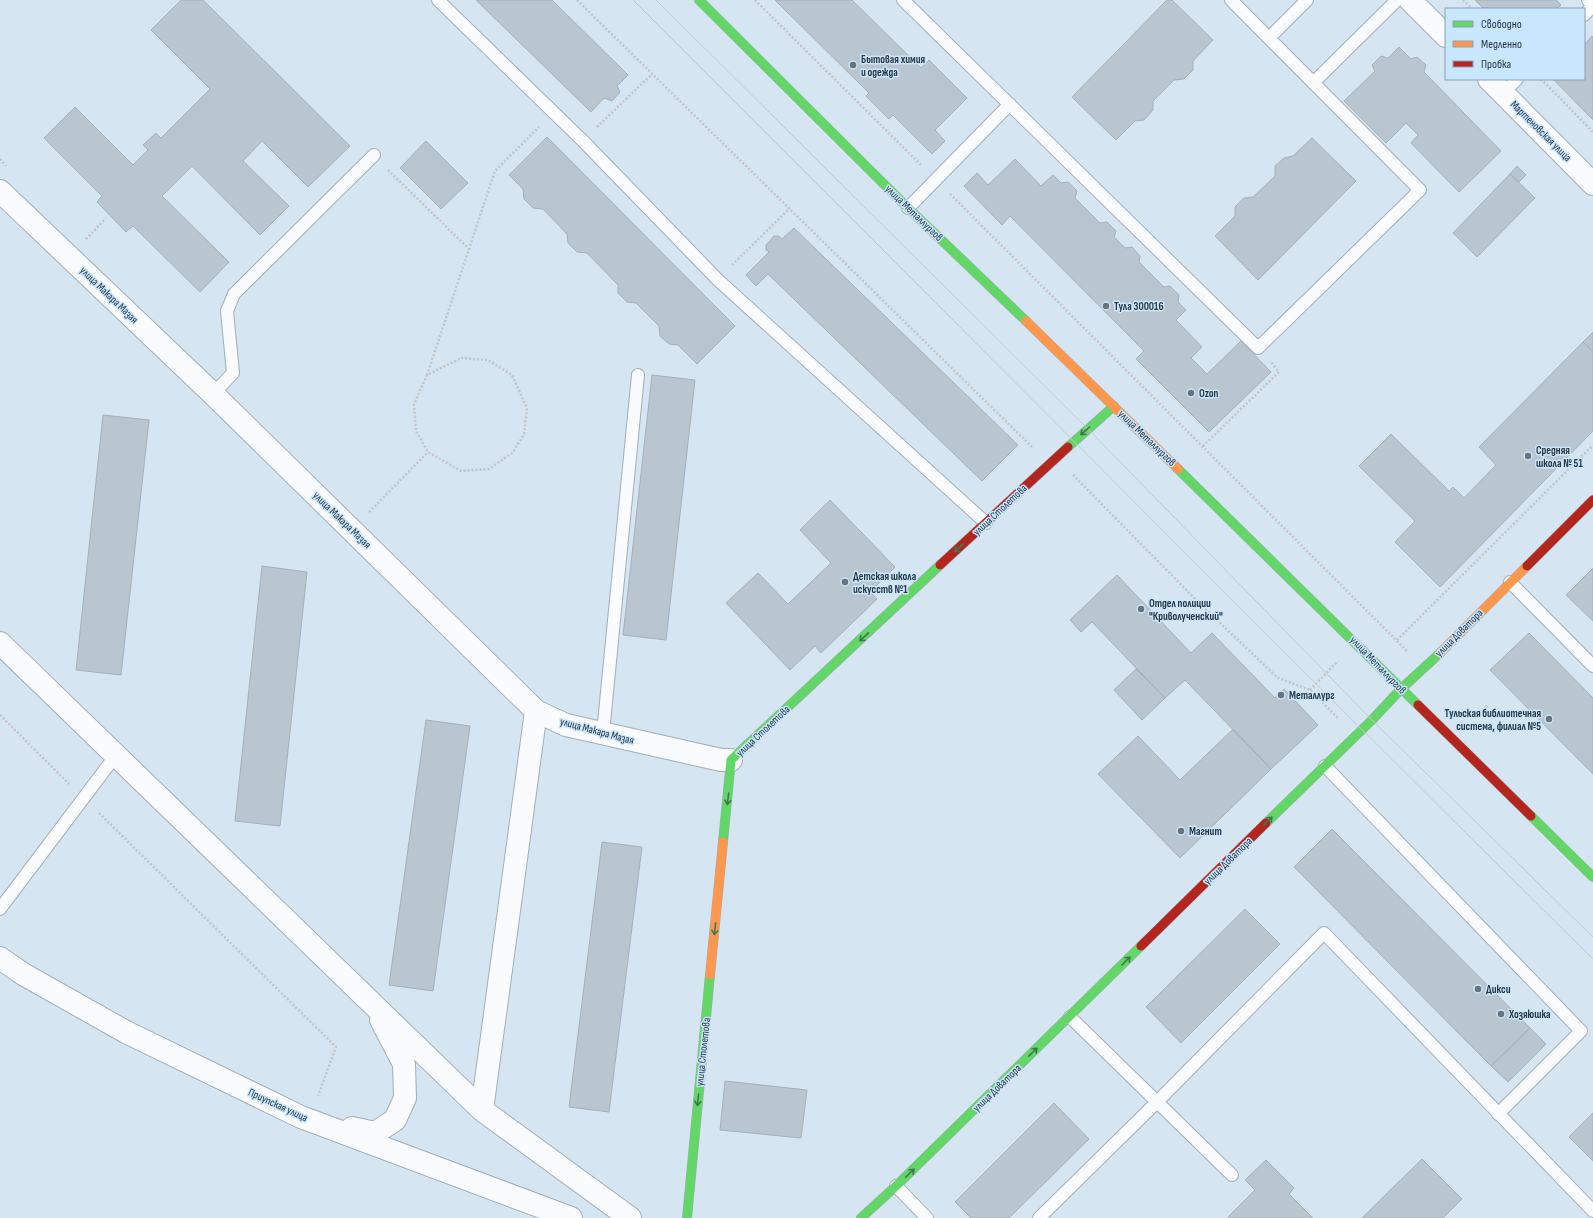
<svg xmlns="http://www.w3.org/2000/svg" width="1593" height="1218" viewBox="0 0 1593 1218" font-family="'Sofia Sans Condensed',sans-serif">
  <rect width="100%" height="100%" fill="#d6e5f2"/>
  <path fill="#b9c5cf" stroke="#a4b0ba" d="M181 0H203L350 146 308 187 262 141 243 161 289 206 260 235 192 166 162 196 229 262 200 292 133 226 126 232 97 202 102 196 44 138 75 107 133 165 148 150 143 145 156 133 161 138 210 89 151 30Z
    M476 0H552L628 75 617 86 620 92 612 101 604 98 591 112Z
    M775 0H852L921 68 929 60 967 98 935 130 945 141 932 154 893 115 889 119 866 96 869 93Z
    M1167 0H1172L1213 40 1193 61V70L1184 79 1174 80 1153 101V110L1144 120 1135 121 1116 140 1072 97Z
    M1475 0H1556L1561 5 1556 9H1484Z
    M1592 36 1593 37V120L1553 79H1584V45Z
    M1399 47 1411 59 1417 57 1426 65 1424 72 1501 151 1459 192 1411 143 1418 135 1406 123 1386 143 1344 101 1375 71 1372 65 1381 56 1388 58Z
    M547 137 735 326 697 364 678 345 669 344 660 336 659 326 636 303 627 302 618 293V285L587 253 577 252 568 243 567 234 543 209 533 208 524 199 523 189 509 175Z
    M1312 138 1356 181 1258 280 1215 236 1235 216V207L1244 198 1253 197 1275 176V166L1284 158 1293 156Z
    M426 141 468 183 441 209 400 168Z
    M1015 159 1041 186 1053 175 1061 183 1068 182 1077 191 1075 198 1100 223 1107 222 1116 231 1114 237 1125 248 1132 247 1140 256 1139 262 1164 287 1170 286 1179 295 1178 302 1186 310 1176 320 1202 347 1191 358 1207 374 1241 341 1271 372 1209 432 1136 359 1144 351 1010 216 1002 225 964 186 977 173 988 185Z
    M1517 166 1526 175 1519 182 1510 174Z
    M1510 174 1535 198 1477 257 1453 233Z
    M794 228 1018 445 982 481 768 274 756 286 746 275 769 252 766 250V245L774 236H779L782 239Z
    M1593 332V352L1583 342Z
    M1583 342 1593 352V431L1440 587 1395 542 1415 521 1359 466 1391 434 1449 491 1453 487 1464 498 1496 465 1479 447Z
    M652 375 695 380 666 640 623 635Z
    M103 415 149 420 121 675 76 670Z
    M830 500 895 567 870 592 877 599 821 653 815 646 790 670 726 603 758 573 788 604 831 563 800 530Z
    M262 566 307 572 280 826 235 821Z
    M1593 568V621L1566 595Z
    M1117 575 1191 653 1212 633 1275 698 1284 689 1318 725 1271 769 1185 680 1165 698 1092 622 1081 632 1070 620Z
    M1529 633 1593 698V774L1490 670Z
    M1136 669 1165 698 1142 720 1114 690Z
    M426 720 470 726 433 991 389 985Z
    M1233 729 1271 769 1180 858 1098 774 1138 736 1180 780Z
    M1332 829 1530 1028 1491 1066 1294 867Z
    M602 842 642 847 609 1112 569 1107Z
    M1245 909 1280 944 1181 1043 1146 1007Z
    M1530 1028 1546 1044 1508 1082 1491 1066Z
    M725 1081 807 1090 801 1138 720 1130Z
    M1054 1103 1089 1139 1009 1218H971L955 1202Z
    M1593 1113V1161L1569 1137Z
    M1422 1159 1462 1199 1443 1218H1362Z
    M1266 1160 1294 1188 1289 1194 1313 1218H1230L1228 1217 1255 1190 1245 1180Z"/>
  <g fill="none" stroke-linecap="round" stroke-linejoin="round">
    <defs>
      <path id="lane" d="M438 0 583 141 718 280 986 523
        M903 0 1258 348 1420 190 1231 0
        M1584 15 1593 6 1588 0
        M1269 38 1307 0
        M1313 83 1397 0
        M1503 93 1517 79
        M908 208 1010 104
        M213 394 233 373 227 311 234 294 374 155
        M1510 582 1593 666
        M603 733 638 375
        M1325 766 1581 1031 1498 1114
        M0 909 116 755
        M1070 1017 1232 1175
        M896 1186 927 1218
        M1039 1218 1156 1103 1324 933 1593 1211"/>
      <path id="street" d="M1410 0 1446 36
        M1489 79 1593 184
        M0 191 213 394 536 711 566 725 721 760H731
        M0 643 482 1110 630 1218
        M0 958 23 974 126 1032 301 1117 571 1218
        M482 1110 536 711
        M352 1128 375 1133 395 1120 405 1098 404 1064 381 1020"/>
      <path id="fast" d="M699 0 908 208 1026 321
        M1068 447 1114 406
        M1178 469 1418 705
        M1531 816 1593 877
        M1266 823 1372 720 1401 689 1440 653
        M723 842 731 760 940 565
        M687 1218 710 975
        M861 1218 896 1186 1141 946"/>
      <path id="slow" d="M1026 321 1178 469
        M1440 653 1527 566
        M710 975 723 842"/>
      <path id="jam" d="M940 565 1068 447
        M1527 566 1593 500
        M1418 705 1531 816
        M1141 946 1266 823"/>
    </defs>
    <use href="#lane" stroke="#a2aeb8" stroke-width="14"/>
    <use href="#street" stroke="#a2aeb8" stroke-width="24"/>
    <use href="#fast" stroke="#a2aeb8" stroke-width="10"/>
    <use href="#slow" stroke="#a2aeb8" stroke-width="10"/>
    <use href="#jam" stroke="#a2aeb8" stroke-width="10"/>
    <path stroke="#c1c6cc" stroke-width="2.5" stroke-dasharray="2 2" stroke-linecap="butt" d="M577 0 1032 447
      M755 0 922 166
      M1463 0 1472 9
      M1541 79 1593 132
      M597 127 652 74
      M0 159 6 166
      M388 170 468 248
      M950 194 1407 651
      M86 239 106 218
      M732 265 790 208
      M461 358 488 360 512 375 527 408 524 435 512 453 489 469 461 471 428 452 416 431 414 404 427 375Z
      M427 375 495 171 539 127
      M1203 446 1279 372 1271 362
      M1073 475 1203 607 1278 678 1310 690 1339 719
      M369 512 428 452
      M1397 640 1593 445
      M1310 690 1338 661
      M0 715 69 784
      M99 813 336 1047 318 1096"/>
    <use href="#lane" stroke="#f9fbfd" stroke-width="12"/>
    <use href="#street" stroke="#f9fbfd" stroke-width="22"/>
    <use href="#fast" stroke="#63d668" stroke-width="9"/>
    <use href="#slow" stroke="#ff974d" stroke-width="9"/>
    <use href="#jam" stroke="#b3261e" stroke-width="9"/>
    <path stroke="#c4c8cc" stroke-width="1" d="M633 0C953 319 1271 641 1593 959
      M656 0 1088 429 1372 720 1593 937"/>
  </g>
  <defs><path id="oneway-shaft" d="M-6 0H5M1.5-3L5.5 0L1.5 3" fill="none" stroke-width="1.6" stroke-linecap="round" stroke-linejoin="round"/></defs>
  <g stroke="#417750">
    <use href="#oneway-shaft" transform="translate(1085 431) rotate(139)"/>
    <use href="#oneway-shaft" transform="translate(959 548) rotate(137)"/>
    <use href="#oneway-shaft" transform="translate(864 637) rotate(137)"/>
    <use href="#oneway-shaft" transform="translate(728 799) rotate(96)"/>
    <use href="#oneway-shaft" transform="translate(1268 821) rotate(-44)"/>
    <use href="#oneway-shaft" transform="translate(715 929) rotate(96)"/>
    <use href="#oneway-shaft" transform="translate(1126 961) rotate(-44)"/>
    <use href="#oneway-shaft" transform="translate(1033 1052) rotate(-44)"/>
    <use href="#oneway-shaft" transform="translate(698 1100) rotate(96)"/>
    <use href="#oneway-shaft" transform="translate(910 1173) rotate(-44)"/>
  </g>
  <g fill="#67747e" stroke="#c9e6ff" stroke-width="1.5">
    <circle cx="853" cy="65" r="4"/>
    <circle cx="1106" cy="306" r="4"/>
    <circle cx="1191" cy="393" r="4"/>
    <circle cx="1528" cy="456" r="4"/>
    <circle cx="845" cy="582" r="4"/>
    <circle cx="1141" cy="609" r="4"/>
    <circle cx="1281" cy="695" r="4"/>
    <circle cx="1549" cy="719" r="4"/>
    <circle cx="1181" cy="831" r="4"/>
    <circle cx="1478" cy="989" r="4"/>
    <circle cx="1501" cy="1014" r="4"/>
  </g>
  <g text-anchor="middle" dominant-baseline="central" stroke-width="3" stroke-linejoin="round" paint-order="stroke">
    <g font-size="11" font-weight="bold" fill="#2b3740" stroke="#c9e6ff" text-anchor="start">
      <text x="861" y="59">Бытовая химия<tspan x="861" dy="13">и одежда</tspan></text>
      <text x="1114" y="306">Тула 300016</text>
      <text x="1199" y="393">Ozon</text>
      <text x="1536" y="450">Средняя<tspan x="1536" dy="13">школа № 51</tspan></text>
      <text x="853" y="576">Детская школа<tspan x="853" dy="13">искусств №1</tspan></text>
      <text x="1149" y="603">Отдел полиции<tspan x="1149" dy="13">"Криволученский"</tspan></text>
      <text x="1289" y="695">Металлург</text>
      <text x="1541" y="713" text-anchor="end">Тульская библиотечная<tspan x="1541" dy="13">система, филиал №5</tspan></text>
      <text x="1189" y="831">Магнит</text>
      <text x="1486" y="989">Дикси</text>
      <text x="1509" y="1014">Хозяюшка</text>
    </g>
    <g font-size="11" fill="#2b3740" stroke="#c9e6ff">
      <text transform="translate(1541 131) rotate(45)">Мартеновская улица</text>
      <text transform="translate(914 213) rotate(44)">улица Металлургов</text>
      <text transform="translate(109 295) rotate(44)">улица Макара Мазая</text>
      <text transform="translate(1147 438) rotate(44)">улица Металлургов</text>
      <text transform="translate(1000 510) rotate(-43)">улица Столетова</text>
      <text transform="translate(342 520) rotate(44)">улица Макара Мазая</text>
      <text transform="translate(1459 633) rotate(-45)">улица Доватора</text>
      <text transform="translate(1378 665) rotate(46)">улица Металлургов</text>
      <text transform="translate(597 731) rotate(15)">улица Макара Мазая</text>
      <text transform="translate(763 731) rotate(-43)">улица Столетова</text>
      <text transform="translate(1228 861) rotate(-44)">улица Доватора</text>
      <text transform="translate(703 1052) rotate(-84)">улица Столетова</text>
      <text transform="translate(997 1088) rotate(-44)">улица Доватора</text>
      <text transform="translate(278 1105) rotate(25)">Приупская улица</text>
    </g>
  </g>
  <rect x="1445" y="8" width="140" height="72" fill="#c9e6ff" stroke="#8aa0b3"/>
  <rect x="1453" y="21" width="20" height="6" fill="#63d668" stroke="#8aa0b3"/>
  <text x="1481" y="28" font-size="12" fill="#2b3740">Свободно</text>
  <rect x="1453" y="41" width="20" height="6" fill="#ff974d" stroke="#8aa0b3"/>
  <text x="1481" y="48" font-size="12" fill="#2b3740">Медленно</text>
  <rect x="1453" y="61" width="20" height="6" fill="#b3261e" stroke="#8aa0b3"/>
  <text x="1481" y="68" font-size="12" fill="#2b3740">Пробка</text>
</svg>
